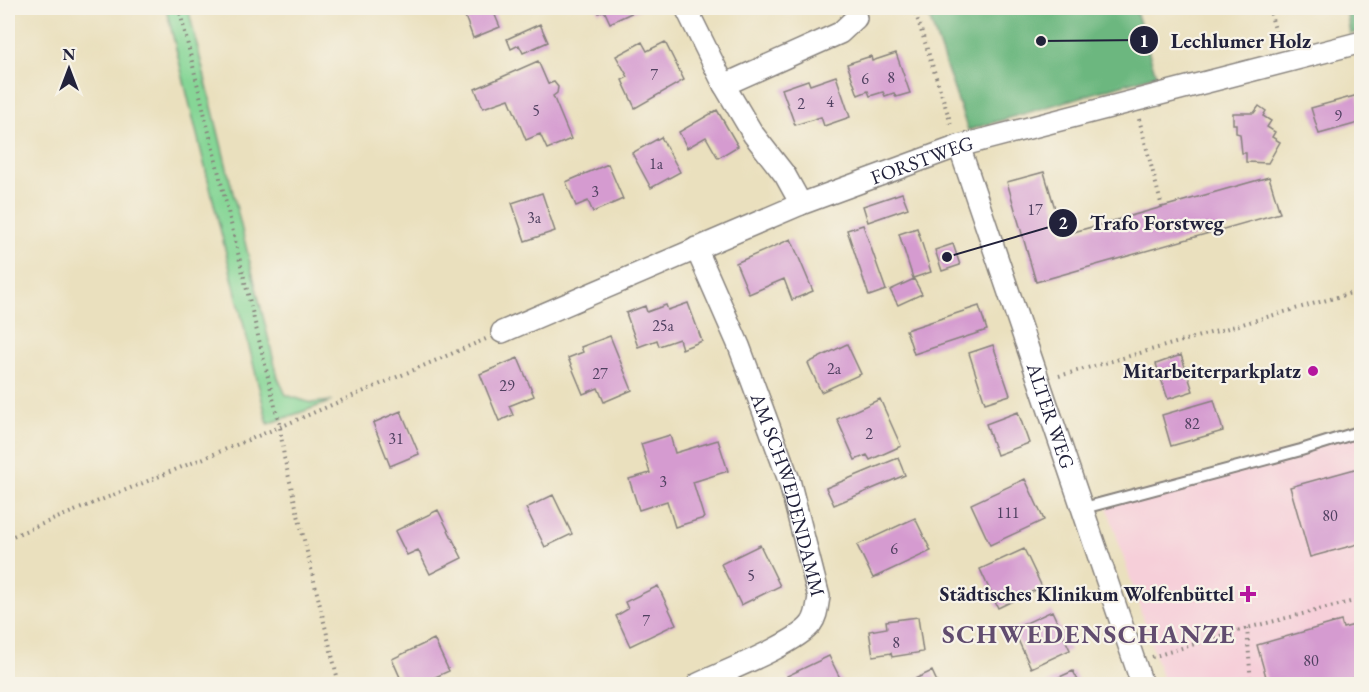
<svg xmlns="http://www.w3.org/2000/svg" width="1369" height="692" viewBox="0 0 1369 692" font-family="'EB Garamond',serif">
  <rect width="100%" height="100%" fill="#f7f3e8"/>
  <filter id="ink" filterUnits="userSpaceOnUse"><feTurbulence type="fractalNoise" baseFrequency=".0167" numOctaves="2"/><feDisplacementMap in="SourceGraphic" scale="12" xChannelSelector="R" yChannelSelector="G"/><feConvolveMatrix kernelMatrix="1 2 1 2 8 2 1 2 1" color-interpolation-filters="sRGB"/></filter>
  <filter id="wash" filterUnits="userSpaceOnUse"><feTurbulence type="fractalNoise" baseFrequency=".008" numOctaves="4" result="noise"/><feDisplacementMap in="SourceGraphic" scale="24" xChannelSelector="R" yChannelSelector="G"/><feGaussianBlur stdDeviation="1.35" result="paint"/><feColorMatrix in="noise" values="0 0 0 0 0 0 0 0 0 0 0 0 0 0 0 0 0 1.4 0 .05"/><feComposite in="paint" operator="in"/></filter>
  <g filter="url(#wash)">
    <rect width="100%" height="100%" fill="#eae0be"/>
    <path fill="#f6cfd9" d="M1361 431V684H1164L1106 503Z"/>
    <path fill="#86d696" stroke="#547c68" stroke-width="1.5" d="M166 8H188L278 378 286 395 311 403 332 401 268 424Z"/>
    <path fill="#6cb77f" stroke="#476c5d" stroke-width="1.5" d="M926 8H1135L1156 75 968 130Z
      M1346 8H1361V31L1350 34Z"/>
    <g id="blocks">
      <path fill="#d59bd0" d="M462 8H492L500 27 473 38Z
        M597 8H642L610 23 604 10 599 13Z
        M540 24 548 42 523 53 519 45 511 49 507 39Z
        M642 42 647 51 665 42 684 80 635 108 622 80 628 77 616 56Z
        M896 53 910 93 896 97 894 93 885 96 883 92 870 96 868 91 858 95 847 64 871 56 872 61Z
        M538 61 548 84 554 82 558 87 557 93 553 96 571 139 547 149 540 134 526 140 509 99 483 108 475 89Z
        M836 76 850 117 824 126 821 117 795 125 782 89 808 80 810 85Z
        M1358 95 1362 122 1319 134 1311 108Z
        M1259 106 1266 111 1263 116 1271 121 1267 127 1275 132 1272 137 1280 142 1268 163 1246 162V153H1242L1240 134 1236 133V124H1233V113H1254Z
        M717 110 738 146 718 158 706 137 687 148 679 132Z
        M661 137 680 172 651 188 632 153Z
        M608 164 623 199 593 212 588 201 576 206 566 182Z
        M1044 172 1063 235 1269 177 1280 213 1036 282 1007 182Z
        M542 193 555 231 525 241 512 203Z
        M902 193 908 208 868 222 863 206Z
        M863 225 886 290 869 296 847 230Z
        M917 228 931 272 913 278 899 234Z
        M791 239 813 291 792 300 784 279 749 294 736 263Z
        M953 244 960 265 942 271 935 250Z
        M914 279 922 294 898 305 890 290Z
        M688 303 702 341 682 349 679 339 659 346 657 340 638 347 626 313 645 306 647 312 666 305 668 310Z
        M979 306 987 330 914 354 906 330Z
        M610 336 632 390 604 402 598 388 583 394 568 358 583 352 581 347Z
        M847 344 861 374 821 392 808 363Z
        M993 345 1010 395 985 403 969 353Z
        M1181 355 1193 391 1168 399 1156 364Z
        M518 358 534 396 509 406 513 415 499 421 480 374Z
        M880 399 901 446 870 460 867 455 855 460 837 419Z
        M1214 400 1223 431 1171 446 1162 415Z
        M401 411 419 454 390 466 373 423Z
        M1018 412 1029 443 997 455 986 424Z
        M670 435 675 453 718 440 728 471 693 482 704 518 675 527 667 501 639 510 629 479 650 473 641 444Z
        M898 458 905 475 834 505 826 488Z
        M1362 467V543L1310 557 1290 487Z
        M1025 479 1044 520 990 545 971 504Z
        M553 495 572 534 545 547 526 508Z
        M438 510 462 558 430 574 418 550 407 555 395 531Z
        M915 518 931 551 873 578 857 545Z
        M760 545 780 586 741 605 721 564Z
        M1024 549 1042 587 998 608 980 569Z
        M658 586 676 624 630 646 616 616 628 609 625 602Z
        M1052 611 1070 650 1031 668 1013 629Z
        M918 617 923 652 892 657 891 653 873 656 869 631 887 628 886 621Z
        M1341 621 1343 628 1362 623V676L1331 684H1268L1257 645Z
        M434 639 449 671 420 684H403L392 659Z
        M829 656 843 684H792L787 676Z
        M932 671 938 684H904Z
        M1073 671 1080 684H1044Z"/>
    </g>
  </g>
  <g filter="url(#ink)">
    <use href="#blocks" fill-opacity="0" stroke="#86817c" stroke-width="1.5"/>
    <g fill="none" stroke-linecap="round" stroke-linejoin="round">
      <defs>
        <path id="lane" d="M1080 509 1301 450 1362 431"/>
        <g id="street">
          <path d="M686 8 724 85 753 134 785 175 801 204"/>
          <path d="M724 85 840 33 856 18"/>
          <path id="s1" d="M959 146 1142 684"/>
          <path id="s2" d="M696 248 739 346 789 480 819 597C817 607 817 616 811 624 796 644 723 672 698 684"/>
          <path id="s3" d="M502 332 801 204 959 146 1362 42"/>
        </g>
      </defs>
      <use href="#lane" stroke="#86817c" stroke-width="14"/>
      <use href="#street" stroke="#86817c" stroke-width="24"/>
      <path stroke="#86817c" stroke-width="4" stroke-dasharray="1.5 4.5" stroke-linecap="butt" d="M179 8 280 427 284 457 339 684
        M914 8 952 127
        M1269 8 1279 44
        M1139 119 1162 207
        M1059 376 1362 290
        M8 538 280 427 486 339
        M1247 628 1251 684
        M1152 657 1247 628 1362 599"/>
      <use href="#lane" stroke="#fff" stroke-width="10"/>
      <use href="#street" stroke="#fff" stroke-width="21"/>
    </g>
  </g>
  <g fill="#b5179e" stroke="#f7f3e8" stroke-width="2">
    <circle cx="1313" cy="371" r="6"/>
    <path d="M1245 585h6v6h6v6h-6v6h-6v-6h-6v-6h6z"/>
  </g>
  <g text-anchor="middle" dominant-baseline="central" stroke-width="4.5" stroke-linejoin="round" paint-order="stroke">
    <g font-size="16" fill="#4f4060">
      <text x="654" y="74">7</text>
      <text x="891" y="77">8</text>
      <text x="865" y="78">6</text>
      <text x="830" y="101">4</text>
      <text x="801" y="103">2</text>
      <text x="536" y="110">5</text>
      <text x="1338" y="115">9</text>
      <text x="656" y="163">1a</text>
      <text x="595" y="191">3</text>
      <text x="1035" y="209">17</text>
      <text x="534" y="217">3a</text>
      <text x="663" y="325">25a</text>
      <text x="834" y="368">2a</text>
      <text x="600" y="373">27</text>
      <text x="507" y="385">29</text>
      <text x="1192" y="423">82</text>
      <text x="869" y="433">2</text>
      <text x="396" y="438">31</text>
      <text x="663" y="481">3</text>
      <text x="1008" y="512">111</text>
      <text x="1330" y="515">80</text>
      <text x="894" y="548">6</text>
      <text x="751" y="575">5</text>
      <text x="646" y="620">7</text>
      <text x="896" y="642">8</text>
      <text x="1311" y="660">80</text>
    </g>
    <g font-size="20" fill="#22223b" stroke="#f7f3e8">
      <text stroke="none"><textPath href="#s3" startOffset="454">FORSTWEG</textPath></text>
      <text stroke="none"><textPath href="#s1" startOffset="285">ALTER WEG</textPath></text>
      <text stroke="none"><textPath href="#s2" startOffset="264">AM SCHWEDENDAMM</textPath></text>
    </g>
    <g font-size="20" font-weight="bold" fill="#22223b" stroke="#f7f3e8" text-anchor="end">
      <text x="1301" y="371">Mitarbeiterparkplatz</text>
      <text x="1234" y="594">Städtisches Klinikum Wolfenbüttel</text>
    </g>
    <g font-size="26" font-weight="bold" letter-spacing="1.5" fill="#614c6f" stroke="#f7f3e8">
      <text x="1089" y="634">SCHWEDENSCHANZE</text>
    </g>
  </g>
  <path fill="none" stroke="#22223b" stroke-width="2" d="M1041 41L1144 40M947 257L1063 223"/>
  <g fill="#22223b" stroke="#f7f3e8" stroke-width="2">
    <circle cx="1041" cy="41" r="6"/>
    <circle cx="947" cy="257" r="6"/>
    <circle cx="1144" cy="40" r="15"/>
    <circle cx="1063" cy="223" r="15"/>
  </g>
  <g font-size="18" text-anchor="middle" font-weight="bold" fill="#fff">
    <text x="1144" y="47">1</text>
    <text x="1063" y="229">2</text>
  </g>
  <g font-size="21" text-anchor="middle" font-weight="bold" fill="#22223b" stroke="#f7f3e8" stroke-width="4.5" stroke-linejoin="round" paint-order="stroke">
    <text x="1241" y="48">Lechlumer Holz</text>
    <text x="1157" y="230">Trafo Forstweg</text>
  </g>
  <rect width="1369" height="692" fill="none" stroke="#f7f3e8" stroke-width="30"/>
  <g transform="translate(69 69)" stroke="#f7f3e8" stroke-width="4.5" paint-order="stroke">
  <path d="M0-4.5L10 22L0 15L-10 22Z" fill="#22223b"/>
  <text y="-9" font-size="16" font-weight="bold" text-anchor="middle" fill="#22223b">N</text>
  </g>
</svg>
